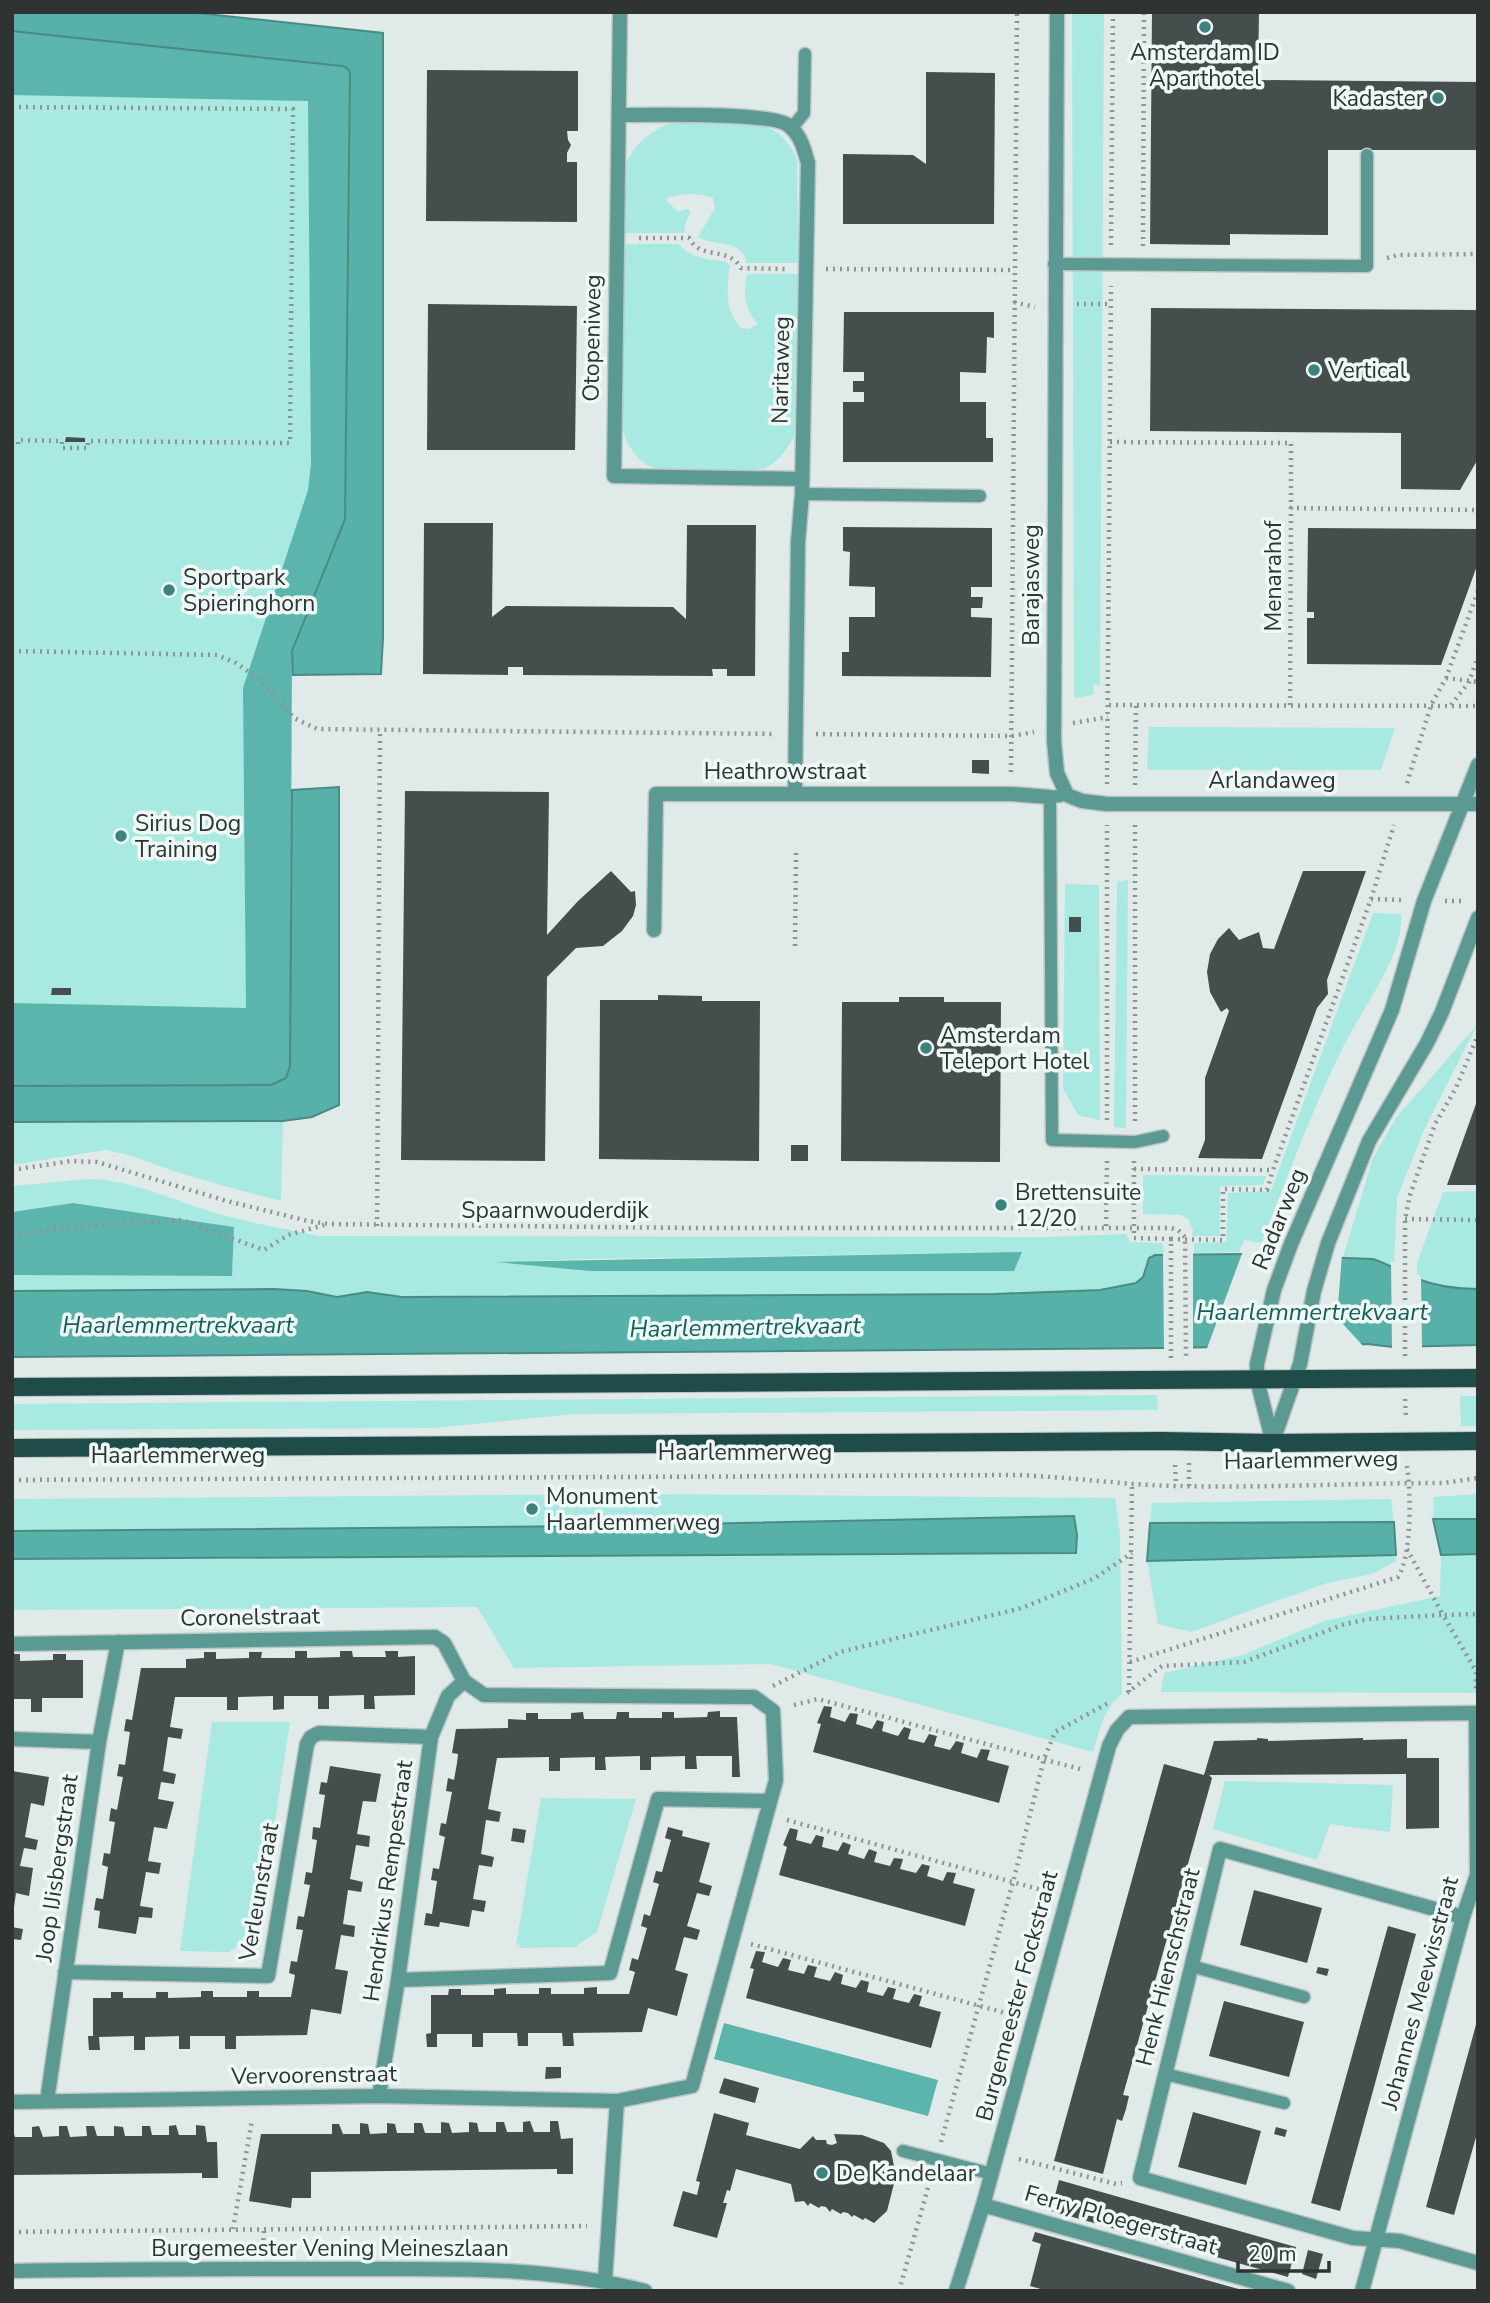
<svg xmlns="http://www.w3.org/2000/svg" width="1490" height="2303" viewBox="0 0 1490 2303" font-family="'Nunito Sans',sans-serif">
  <rect width="100%" height="100%" fill="#e0eae9"/>
  <path fill="#a8e9e1" fill-rule="evenodd" d="M1072 12H1104L1100 685 1094 684 1093 695 1074 698Z
    M12 26 351 69 362 532 291 648 287 1052 12 1084Z
    M670 123C694 123 754 118 773 130 784 136 792 148 797 159L798 263H747C741 238 716 247 698 237L715 208 713 198C697 192 681 193 665 199L678 212 688 209 691 212 686 221 684 233H622C623 181 614 148 670 123Z
    M623 244H679C691 259 708 259 726 262L730 265C727 289 724 309 741 328L748 329 758 324C744 307 743 295 747 274H798L794 437C787 448 781 459 769 466 752 476 664 476 647 465 631 455 624 438 620 420Z
    M1149 727 1395 728 1381 770H1147Z
    M1128 880 1126 1128 1114 1127 1117 882Z
    M1065 884 1099 885 1100 1120 1078 1115 1063 1088Z
    M1373 913 1401 914C1405 954 1362 1009 1344 1045 1312 1109 1288 1177 1261 1243L1244 1240 1239 1252 1194 1253V1243L1226 1242 1228 1193 1271 1191Z
    M1477 1025 1424 1130 1397 1198 1394 1266 1343 1257 1373 1158 1396 1118Z
    M283 1121 281 1201C246 1192 211 1183 177 1172 152 1164 131 1154 105 1150L12 1165V1122Z
    M1143 1175 1266 1176 1263 1185 1220 1186V1236H1192L1193 1230 1188 1219 1181 1215 1143 1214Z
    M89 1179C137 1180 177 1203 223 1215 254 1224 286 1229 318 1236L1048 1237 1126 1234 1130 1242 1162 1243 1165 1255 1145 1264 1143 1277 1136 1283 1100 1290 994 1294 402 1297 367 1292 337 1297 307 1291 274 1289 12 1291V1275L232 1276 234 1227 73 1203 12 1212V1186ZM1022 1252 503 1262 585 1259Z
    M1478 1191V1289L1447 1288 1417 1279V1263L1443 1192Z
    M1157 1395 1158 1410 575 1414 433 1428 12 1430V1404Z
    M1460 1396H1478V1426H1461Z
    M640 1494 1115 1498 1120 1534 1122 1694C1103 1708 1100 1731 1093 1752L771 1664 514 1668 477 1607 12 1610V1559L1076 1553 1073 1516 591 1526 12 1531V1499Z
    M1478 1494V1519H1433L1434 1497Z
    M1391 1499 1394 1522 1150 1523 1152 1503Z
    M1478 1554V1693L1161 1692 1164 1673 1243 1655 1324 1621 1440 1596 1441 1555Z
    M1396 1555V1561L1372 1574 1327 1583 1191 1632 1158 1624 1147 1561Z
    M212 1722H290L258 1932 229 1952 180 1951Z
    M1225 1781 1393 1785 1390 1832 1330 1824 1317 1860 1213 1829Z
    M541 1798 636 1799 597 1932 575 1947 520 1948 519 1944 516 1945Z"/>
  <path fill="#5bb5ac" d="M12 31 342 66 347 68 350 73 345 519 292 651 290 1066 286 1077 277 1084 12 1086V1003L246 1008 243 688 308 490 311 464 308 101 12 95Z
    M73 1203 234 1227 232 1276 12 1275V1212Z
    M1022 1252 1014 1271H590L496 1262Z
    M724 2023 938 2080 928 2116 714 2059Z"/>
  <path fill="#57b1a8" stroke="#4b8b85" stroke-width="2" d="M12 12H188L383 33V638L381 674 293 675 292 651 345 519 350 73 347 68 342 66 12 31Z
    M339 787V1105L312 1117 283 1121 12 1122V1086L271 1085 286 1078 290 1066 292 790Z
    M1240 1254 1373 1259C1389 1264 1402 1273 1418 1279 1438 1287 1457 1289 1478 1289V1345L1393 1347 1367 1344 1166 1348 12 1357V1291L274 1289 307 1291 337 1297 367 1292 402 1297 994 1294 1100 1290 1136 1283 1143 1277 1149 1258 1155 1255Z
    M1074 1516 1077 1535 1076 1553 12 1559V1531L591 1526Z
    M1433 1519H1478V1554L1441 1555Z
    M1394 1522 1396 1555 1147 1561 1150 1523Z"/>
  <path fill="#e0eae9" d="M1193 1251V1351L1164 1352 1163 1252Z
    M1243 1251 1342 1254 1338 1306 1343 1324 1364 1347 1206 1351Z
    M1391 1261 1421 1276 1422 1349 1392 1350Z"/>
  <path fill="#464e4d" d="M1152 12H1259L1258 80 1478 82V150H1328V235L1230 234V245L1150 244Z
    M427 70 578 71V131H567L568 140 571 145 567 153V162H577V222L426 221Z
    M926 72 995 73 994 224H843V154L913 155 926 164Z
    M428 304 577 306 575 450H427Z
    M1151 308 1478 310V459L1460 490 1401 489V433L1150 431Z
    M844 312H994V338L987 337 986 373 960 372V402H986V438H993V462H843V402H864V392H853V381H864V372H843Z
    M66 437 85 438V442H65Z
    M424 523H493L492 617 506 606 673 607 686 619 687 525H756L755 676H727V669H712L713 676 523 675V667H508V675L423 674Z
    M843 527 992 528V587H971V597H983L982 608H971V617L992 618 991 677 842 676V652H849V617H875V587L849 586 850 552 843 551Z
    M1308 528 1478 529V563L1441 665 1307 664V618H1314V612H1307V610Z
    M972 760H989V774L972 773Z
    M405 791 549 792 547 935 578 901 611 871 631 892 635 891 636 905 633 916 622 931 603 946 576 948 547 977 545 1161 401 1160Z
    M1303 871H1366L1327 980 1328 994 1317 1008 1262 1159 1198 1158 1205 1140V1078L1229 1011 1227 1008 1221 1012 1210 992 1207 972 1210 954 1218 939 1229 928 1239 940 1259 932 1263 948 1274 949Z
    M1069 917H1081V932H1069Z
    M52 988H71V995H51Z
    M658 995 702 996V1001H760L759 1161 599 1159 600 1000H658Z
    M899 997H944V1002H1001L1000 1162 841 1161 842 1002H899Z
    M1477 1101 1478 1185H1447Z
    M791 1145H808V1161H791Z
    M295 1651H307V1658L340 1657V1651H352L353 1657H386L385 1651H398V1657L415 1656V1695L374 1696 375 1709H364V1695L329 1696V1709H318V1696H284V1709L273 1710V1696L238 1697V1710H227V1697H175L170 1727 183 1729 181 1739 168 1737 163 1771 176 1774 174 1784 161 1782 158 1799 174 1802 167 1829 154 1827 148 1861 161 1863 159 1874 146 1872 140 1906 153 1908 152 1918 139 1917 136 1934 98 1928 100 1911 94 1910 96 1898 103 1899 108 1867 102 1865 104 1853 110 1854 115 1822 109 1821 111 1808 117 1810 123 1777 117 1776 119 1764 125 1765 130 1732 124 1731 126 1719 132 1720 141 1668H186V1659L204 1658V1652H216V1659L249 1658V1652H262L261 1658H295Z
    M12 1654H20V1661L53 1660V1654H66V1660H83V1698H42V1712H31V1699H12Z
    M824 1706 832 1707 830 1717 845 1722 850 1713 858 1714 856 1724 872 1729 877 1720 884 1722 882 1731 898 1736 904 1727 911 1729 908 1739 924 1743 929 1734 937 1736 934 1746 950 1750 956 1741 964 1743 961 1753 977 1758 981 1749 990 1750 987 1760 1009 1766 999 1803 813 1752 821 1724 817 1723Z
    M720 1711V1717H737L740 1777H732V1756H696L697 1769H685V1756L651 1757V1770H640V1756L605 1757 606 1770H595V1757L560 1758V1771H549V1757L497 1758 488 1809 501 1812 499 1822 486 1820 481 1854 494 1857 492 1867 479 1865 473 1899 486 1901 484 1912 472 1910 469 1927 440 1922 439 1927 424 1925 426 1913 432 1914 437 1881 431 1880 433 1868 439 1869 445 1837 439 1835 441 1823 446 1824 452 1792 446 1791 448 1778 454 1780 457 1763 458 1754 452 1753 456 1729 508 1728V1719L526 1720V1713H538V1719H571V1713L583 1712 584 1719H616L617 1712H629V1718H662V1712H674V1718L707 1717 708 1712Z
    M1257 1738 1268 1739V1741L1363 1738V1740L1407 1739V1758H1439V1828L1406 1829V1774L1209 1775 1212 1778 1211 1782 1123 2095 1129 2096 1126 2109 1122 2121 1117 2119 1103 2174 1054 2161 1164 1764 1204 1775 1214 1741 1257 1740Z
    M330 1766 381 1774 376 1802 363 1801 360 1817 357 1834 370 1836 369 1847 356 1845 350 1879 363 1882 361 1892 348 1890 343 1924 355 1926 354 1937 341 1935 335 1969 348 1971 341 2014 311 2009 307 2035 236 2036V2049H225V2036H190V2049H179V2036L145 2037V2050H134V2036L99 2037 100 2050H89L88 2036H93V1998H111V1992H123V1998H156V1992H168V1998L201 1997V1991H213V1997H247V1991H259V1997H291L295 1975 289 1973 291 1961 297 1962 303 1930 296 1929 298 1916 304 1917 310 1885 304 1884 306 1872 312 1873 317 1840 312 1839 313 1827 320 1828 325 1795 319 1794 321 1782 327 1783Z
    M12 1771 49 1777 44 1806 31 1803 25 1837 38 1840 36 1850 24 1848 20 1866 33 1868 29 1896 16 1893 14 1907Z
    M668 1827 683 1831 682 1836 710 1843 699 1882 712 1886 709 1896 697 1893 687 1926 700 1930 697 1940 684 1937 675 1970 688 1974 677 2016 648 2008 642 2032 573 2033 574 2046H563L562 2033H528V2046H518L517 2033H483V2047H472V2034H437V2047H427L426 2034 431 2033V1995H448L449 1989H461V1995H494V1989L506 1988V1994H539V1988H551V1994H584V1988L597 1987V1994H629L635 1972 629 1970 632 1958 638 1960 647 1928 641 1926 644 1914 650 1916 659 1884 653 1882 656 1871 662 1872 671 1840 665 1838Z
    M513 1828 526 1830 524 1843 511 1841Z
    M790 1828 798 1830 796 1840 811 1844 816 1835 824 1837 822 1847 838 1851 843 1842 851 1845 848 1854 864 1859 869 1849 877 1852 874 1862 890 1866 894 1858 903 1859 900 1869 916 1873 922 1864 930 1866 927 1876 943 1881 947 1872 956 1873 953 1883 975 1889 965 1926 779 1875 787 1847 783 1845Z
    M1254 1890 1322 1908 1307 1963 1240 1945Z
    M1388 1926 1416 1934 1340 2211 1311 2203Z
    M12 1927 23 1929 21 1940 12 1939Z
    M756 1951 765 1952 762 1962 778 1967 783 1958 791 1960 788 1970 804 1974 808 1965 817 1967 814 1977 830 1981 835 1972 843 1975 841 1984 856 1988 861 1980 869 1982 867 1992 883 1996 888 1987 896 1989 893 1999 909 2003 914 1994 922 1996 919 2006 941 2012 931 2048 746 1998 754 1969 750 1968Z
    M1318 1967 1329 1969 1327 1976 1316 1973Z
    M1224 2001 1304 2022 1289 2077 1209 2056Z
    M1477 2021 1478 2130 1454 2215 1426 2207Z
    M546 2067H561V2078L545 2079Z
    M724 2078 759 2088 755 2103 719 2093Z
    M1193 2112 1261 2131 1246 2185 1178 2167Z
    M714 2113 749 2123 746 2135 800 2149 813 2136 816 2140H826L827 2144 832 2145 837 2143 834 2134 862 2135 884 2143 891 2151 896 2176 887 2211 874 2223 865 2218 863 2220 854 2215 852 2217 848 2213 843 2212 841 2214 832 2209 830 2212 826 2207 821 2206 819 2208 810 2203 808 2206 804 2201 795 2202 791 2184 736 2169 730 2191 727 2190 723 2203H727L717 2238 673 2226 683 2191 697 2195 700 2182 696 2181Z
    M530 2121 534 2132H550V2121H558L561 2139 573 2138V2174H557V2169L311 2172V2198H292L291 2208 249 2201 261 2134H332V2124H339L343 2134H360V2123L368 2124 370 2134 387 2133V2123L395 2124 397 2133H414V2123H422L425 2133H441V2122L449 2123 452 2133 469 2132V2122L477 2123 479 2132H496V2122H504L507 2132H523V2122Z
    M176 2125 179 2135H196V2125L205 2126 207 2142H217L218 2178H202V2173L12 2175V2128L15 2137H32V2127L39 2126 43 2137 59 2136V2126H67L70 2137 87 2136 86 2126H94L97 2136H114V2126L123 2127 125 2136H142V2126H150L152 2135H169V2126Z
    M1276 2127 1287 2130 1285 2137 1274 2134Z
    M1059 2180 1296 2247 1288 2277 1051 2211Z
    M1035 2232 1242 2290V2291H1048L1030 2286 1041 2244 1032 2241Z
    M1308 2250 1323 2254 1316 2279 1302 2274Z"/>
  <g fill="none" stroke-linecap="round" stroke-linejoin="round">
    <defs>
      <path id="service" d="M791 129 804 113 805 54
        M1054 264 1367 266V155
        M802 494 980 496
        M1060 796 1050 797 1052 1140 1135 1142 1163 1136
        M1191 1966 1304 1997
        M1165 2074 1284 2103
        M903 2151 992 2174"/>
      <path id="minor" d="M620 12 614 476 802 479
        M619 115C648 115 770 112 788 125 801 135 804 149 808 163L802 494 798 542 795 793
        M654 930 656 794H1011L1050 797
        M12 1644 435 1637 444 1643 464 1681 484 1695 754 1697 773 1711 776 1780 692 2086 617 2101 605 2280
        M12 1739 99 1742
        M1463 1917 1220 1849 1140 2178 1353 2238 1400 2241 1478 2263
        M65 1972 268 1976 307 1744 311 1737 319 1733 431 1737
        M398 1980 610 1973 658 1799 769 1801
        M379 2096 398 1980 431 1737 448 1696 464 1681
        M47 2101 99 1742 118 1642
        M12 2102 379 2096 617 2101
        M983 2205 1288 2291
        M12 2271C126 2269 240 2269 354 2269 451 2269 550 2266 645 2291
        M956 2291 983 2205 1109 1746 1117 1730 1129 1717 1476 1713 1477 1875 1463 1917 1362 2291"/>
      <path id="tertiary" d="M1057 12 1054 741 1057 773 1067 795 1082 801 1107 804H1478
        M1273 1441 1300 1364 1314 1291 1328 1243 1369 1141 1427 1043 1442 1012 1478 918
        M1273 1443 1257 1380V1364L1274 1290 1291 1244 1392 1010 1424 901 1478 765"/>
      <path id="primary" d="M12 1387 1478 1378
        M12 1448 1162 1441 1273 1443 1478 1441"/>
    </defs>
    <use href="#service" stroke="#bdc5c4" stroke-width="15"/>
    <use href="#minor" stroke="#bdc5c4" stroke-width="17"/>
    <use href="#tertiary" stroke="#bdc5c4" stroke-width="17"/>
    <use href="#primary" stroke="#bdc5c4" stroke-width="20"/>
    <path stroke="#8d9493" stroke-width="4.5" stroke-dasharray="2 5" stroke-linecap="butt" d="M12 107 293 109 290 443 88 441V448H62V441L18 440V444H12
      M639 238H689C701 261 727 245 741 268L786 269
      M1111 245 1113 12
      M1143 246 1144 12
      M1387 258 1398 255 1478 254
      M826 269 1014 270
      M1014 302 1035 307
      M1077 304H1111
      M1110 442 1291 443V508
      M12 651 217 655 236 663 259 679 294 718 317 729 776 734
      M1446 678 1478 682
      M1109 705 1478 706
      M1290 705 1291 508 1478 510
      M1451 705 1469 682 1478 656
      M1073 723 1108 717
      M816 734 1012 736 1034 732
      M1011 772 1017 12
      M1407 783 1431 705 1446 678 1478 591
      M1107 784 1111 286
      M1135 785 1136 705
      M1371 899 1401 900
      M1445 901H1464
      M795 946 796 853
      M1107 1120V825
      M1135 1121V825
      M1134 1161V1238L1171 1239V1358
      M1134 1169 1273 1170 1371 899 1394 825
      M12 1170 71 1161 97 1162 227 1201 308 1221 329 1224 695 1228H1171L1178 1230 1185 1237 1186 1356
      M1405 1219 1478 1220
      M377 1226 380 730
      M1106 1226 1107 1161
      M12 1235 70 1227 182 1220 264 1250 288 1235 324 1225
      M1171 1239 1223 1240V1189L1267 1190 1273 1170
      M1405 1356V1219L1410 1195 1435 1124 1456 1088 1478 1035
      M1405 1399 1406 1419
      M1189 1463V1486
      M1175 1465 1176 1486
      M12 1480 1017 1475C1071 1477 1123 1485 1177 1486 1266 1488 1355 1483 1444 1483L1478 1478
      M1407 1549 1443 1615 1478 1614
      M1130 1662 1398 1577C1412 1556 1411 1491 1407 1466
      M773 1686 840 1652 1022 1608 1095 1578 1132 1553
      M1129 1692 1132 1485
      M1127 1693 1162 1666 1244 1662 1345 1624 1369 1619 1443 1615 1476 1671V1691
      M794 1705 818 1699 1080 1769
      M787 1820 1049 1892
      M751 1944 1013 2015
      M941 2142 1013 1882 1044 1759 1055 1732 1110 1702
      M1019 2159 1116 2184 1122 2183
      M233 2229 252 2120
      M12 2232 587 2226
      M263 2247 264 2230
      M899 2291 931 2177"/>
    <use href="#service" stroke="#5a9a93" stroke-width="12"/>
    <use href="#minor" stroke="#5a9a93" stroke-width="14"/>
    <use href="#tertiary" stroke="#5a9a93" stroke-width="14"/>
    <use href="#primary" stroke="#1f4c48" stroke-width="18"/>
  </g>
  <g fill="#3c837c" stroke="#eef8f6" stroke-width="2.5">
    <circle cx="1205" cy="27" r="7"/>
    <circle cx="1438" cy="98" r="7"/>
    <circle cx="1314" cy="370" r="7"/>
    <circle cx="169" cy="590" r="7"/>
    <circle cx="121" cy="836" r="7"/>
    <circle cx="926" cy="1048" r="7"/>
    <circle cx="1001" cy="1205" r="7"/>
    <circle cx="532" cy="1509" r="7"/>
    <circle cx="822" cy="2173" r="7"/>
  </g>
  <g text-anchor="middle" dominant-baseline="central" stroke-width="7" stroke-linejoin="round" paint-order="stroke">
    <g font-size="23" fill="#2f3332" stroke="#eef8f6" text-anchor="start">
      <text x="1205" y="52" text-anchor="middle">Amsterdam ID<tspan x="1205" dy="26">Aparthotel</tspan></text>
      <text x="1424" y="98" text-anchor="end">Kadaster</text>
      <text x="1328" y="370">Vertical</text>
      <text x="183" y="577">Sportpark<tspan x="183" dy="26">Spieringhorn</tspan></text>
      <text x="135" y="823">Sirius Dog<tspan x="135" dy="26">Training</tspan></text>
      <text x="940" y="1035">Amsterdam<tspan x="940" dy="26">Teleport Hotel</tspan></text>
      <text x="1015" y="1192">Brettensuite<tspan x="1015" dy="26">12/20</tspan></text>
      <text x="546" y="1496">Monument<tspan x="546" dy="26">Haarlemmerweg</tspan></text>
      <text x="836" y="2173">De Kandelaar</text>
    </g>
    <g font-size="23" fill="#2f3332" stroke="#eef8f6">
      <text transform="translate(592 338) rotate(-89)">Otopeniweg</text>
      <text transform="translate(781 370) rotate(-89)">Naritaweg</text>
      <text transform="translate(1273 576) rotate(-90)">Menarahof</text>
      <text transform="translate(1031 585) rotate(-90)">Barajasweg</text>
      <text x="785" y="771">Heathrowstraat</text>
      <text x="1272" y="780">Arlandaweg</text>
      <text x="555" y="1210">Spaarnwouderdijk</text>
      <text transform="translate(1279 1219) rotate(-68)">Radarweg</text>
      <text x="745" y="1452">Haarlemmerweg</text>
      <text x="178" y="1455">Haarlemmerweg</text>
      <text transform="translate(1311 1460) rotate(-1)">Haarlemmerweg</text>
      <text transform="translate(250 1617) rotate(-1)">Coronelstraat</text>
      <text transform="translate(57 1868) rotate(-82)">Joop IJisbergstraat</text>
      <text transform="translate(388 1881) rotate(-82)">Hendrikus Rempestraat</text>
      <text transform="translate(259 1892) rotate(-80)">Verleunstraat</text>
      <text transform="translate(1168 1967) rotate(-76)">Henk Hienschstraat</text>
      <text transform="translate(1420 1993) rotate(-75)">Johannes Meewisstraat</text>
      <text transform="translate(1017 1996) rotate(-75)">Burgemeester Fockstraat</text>
      <text transform="translate(314 2075) rotate(-1)">Vervoorenstraat</text>
      <text transform="translate(1121 2220) rotate(16)">Ferry Ploegerstraat</text>
      <text x="330" y="2248">Burgemeester Vening Meineszlaan</text>
    </g>
    <g font-size="24" font-style="italic" fill="#155f59" stroke="#eef8f6">
      <text x="1312" y="1312">Haarlemmertrekvaart</text>
      <text x="178" y="1325">Haarlemmertrekvaart</text>
      <text transform="translate(745 1327) rotate(-1)">Haarlemmertrekvaart</text>
    </g>
  </g>
  <rect width="1490" height="2303" fill="none" stroke="#2f3332" stroke-width="28"/>
  <path d="M1238 2261v10h91v-10" fill="none" stroke="#2f3332" stroke-width="3.5"/>
  <text x="1248" y="2261" font-size="21" fill="#2f3332" stroke="#eef8f6" stroke-width="5" paint-order="stroke">20 m</text>
</svg>
